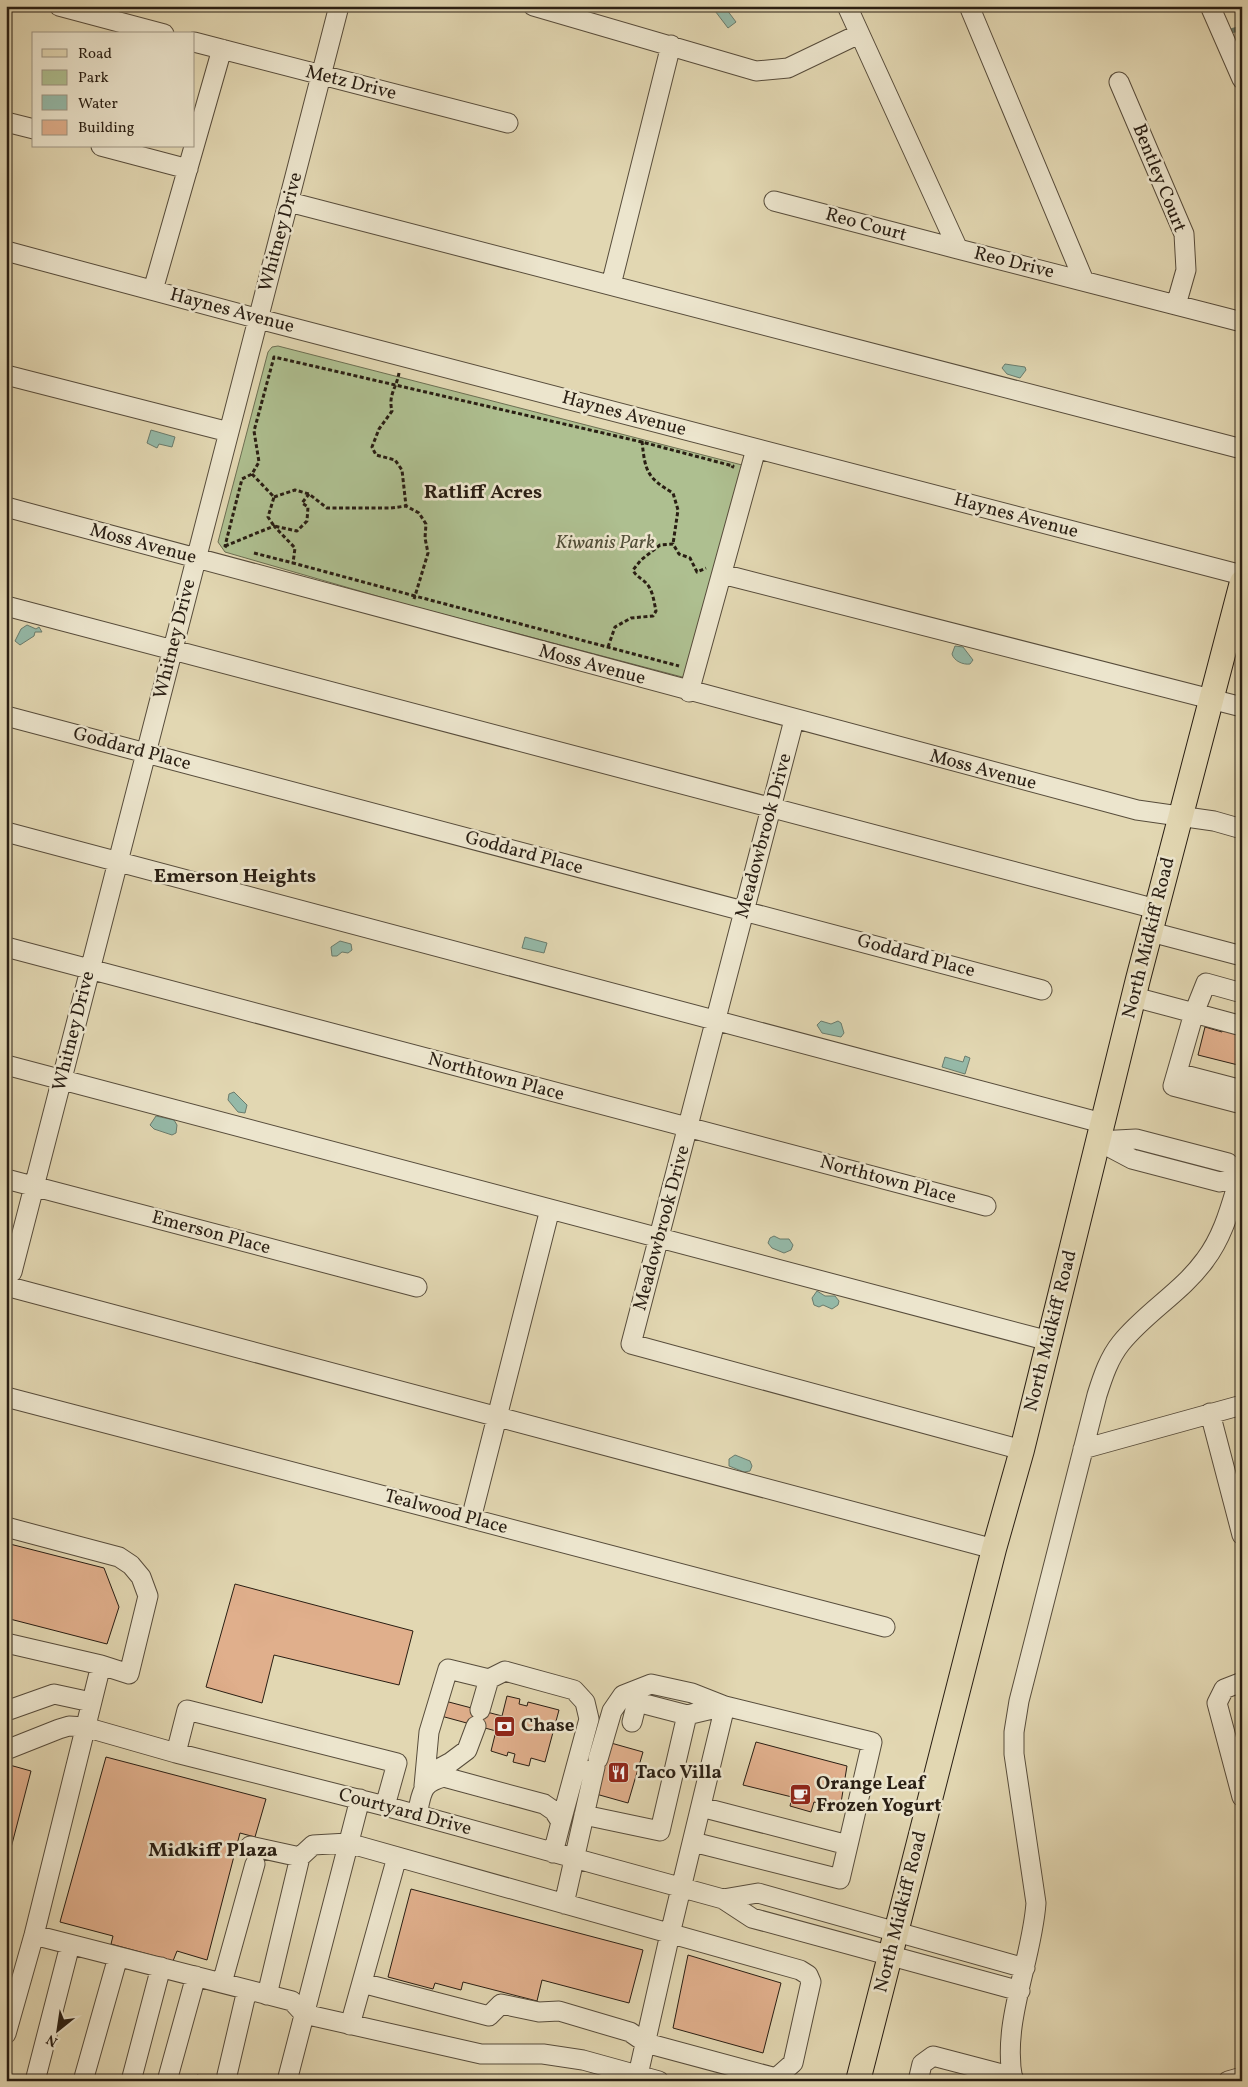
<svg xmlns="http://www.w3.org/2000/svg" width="1248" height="2087" viewBox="0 0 1248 2087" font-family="Vollkorn,serif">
  <rect width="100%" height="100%" fill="#e2d7b2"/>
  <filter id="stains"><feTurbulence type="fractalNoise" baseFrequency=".004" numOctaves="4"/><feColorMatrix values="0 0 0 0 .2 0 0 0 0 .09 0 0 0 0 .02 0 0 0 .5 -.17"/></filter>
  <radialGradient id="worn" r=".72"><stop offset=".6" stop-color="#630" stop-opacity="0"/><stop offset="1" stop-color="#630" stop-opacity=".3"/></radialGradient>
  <path fill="#aebf90" stroke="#6c6e52" d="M278 346 742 465 686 678 408 605 225 552 218 542 268 352 272 347Z"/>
  <path fill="#95baa9" stroke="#6a7c6d" d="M714 6H724L736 22 728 28 712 7Z
    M1005 364 1025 367 1026 370 1020 378 1007 374 1002 368Z
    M151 430 175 437 172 447 159 444 157 448 147 443Z
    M27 625 36 629 39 627 42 632H35L34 636 20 645 15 641 21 629Z
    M955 646 963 647 973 660 970 664C963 665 954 661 952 654Z
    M525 937 547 943 544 953 522 948Z
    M340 941 351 944 352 950 348 953 342 952 337 956H332L331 947Z
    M821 1021 831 1024 838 1021 841 1023 844 1033 841 1037 822 1033 817 1025Z
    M965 1056 970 1058 965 1074 942 1067 945 1057 963 1062Z
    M234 1092 247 1105 245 1113 238 1112 228 1100 229 1094Z
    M156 1116 174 1120 177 1125 176 1133 172 1135 154 1129 150 1125Z
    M774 1236 780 1239H789L793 1245 791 1250 784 1253 772 1248 768 1243 770 1238Z
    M817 1291 825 1296H835L839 1301 838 1305 832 1309 823 1305 819 1307 814 1305 812 1298Z
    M735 1455 750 1461 752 1466 750 1471 744 1472 729 1466V1459Z"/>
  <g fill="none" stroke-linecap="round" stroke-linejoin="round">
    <path stroke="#6a7c6d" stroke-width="5" d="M1227 32 1242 28"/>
  </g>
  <path fill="#e0af8c" stroke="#291e13" d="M1224 1026 1234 1029 1233 1033 1242 1035V1066L1198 1055 1205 1027 1222 1032Z
    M6 1543 104 1568 119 1607 107 1644 6 1618Z
    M235 1584 413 1631 399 1685 274 1655 262 1703 206 1687Z
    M507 1696 520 1699 519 1704 527 1706 528 1702 559 1710 545 1762 531 1758 529 1766 513 1762 515 1754 508 1752 507 1756 491 1751 496 1731 441 1716 445 1701 502 1716Z
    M756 1742 847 1766 840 1809 814 1802 811 1812 790 1806 792 1797 743 1785Z
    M611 1743 643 1752 628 1803 596 1794Z
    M106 1757 266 1799 255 1837 240 1833 207 1960 177 1951 173 1961 111 1944 113 1936 60 1922Z
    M6 1764 31 1771 6 1867Z
    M411 1889 643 1950 629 2003 542 1980 537 2001 463 1982 461 1990 435 1983 433 1989 388 1977Z
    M688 1955 781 1983 763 2053 673 2028Z
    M197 2075 221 2081H196Z"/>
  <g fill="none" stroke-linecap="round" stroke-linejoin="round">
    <defs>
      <path id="minor" d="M59 6 164 34
        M533 6 756 71 788 68 859 34
        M847 6 958 249 1242 322
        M969 6 1084 281
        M1210 6 1242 79
        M194 42 508 123
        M1119 82 1184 234 1186 270 1176 305
        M6 122 34 129
        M101 146 188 169
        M774 201 958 249
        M289 202 1242 449
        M6 251 259 319 1242 575
        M611 285 671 45
        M153 290 222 49
        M6 375 229 432
        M6 507 1137 810 1214 821 1242 829
        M722 574 1242 707
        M6 606 1156 909
        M689 692 756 449
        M6 716 1042 990
        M794 720 631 1344 1022 1450
        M6 832 1102 1123
        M1151 932 1242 956
        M6 947 986 1206
        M1242 993 1206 983 1194 1013 1242 1026
        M1134 997 1194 1013 1173 1086 1242 1104
        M6 1065 1049 1341
        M1177 1073 1242 1090
        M1136 1139 1228 1163 1240 1176 1220 1182 1132 1159 1098 1141Z
        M6 1179 417 1287
        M12 1272 339 6
        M6 1286 994 1549
        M6 1397 885 1627
        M1210 1413 1242 1535
        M1083 1449 1242 1405
        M471 1519 550 1209
        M6 1527 119 1557 131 1565 141 1577 148 1596 129 1674 101 1665
        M6 1643 101 1665 34 1935 6 2034
        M1242 1682 1224 1689 1217 1703 1242 1797
        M480 1710 489 1679
        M6 1711 54 1694 91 1702
        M632 1722 637 1702 687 1715
        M6 1750 59 1729 69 1726 85 1727 176 1753 385 1806 723 1899 752 1918 1020 1991
        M176 1753 187 1710 397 1763 385 1806
        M598 1759 612 1711 623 1695 651 1684 692 1693 725 1706 872 1742 848 1845
        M425 1776 451 1762 467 1750 476 1726
        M424 1786 429 1732 448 1669 489 1679 505 1671 574 1690 585 1702 589 1719 561 1822
        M417 1814C422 1794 420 1783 444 1777L544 1804 554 1811 561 1822 553 1853
        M584 1815 660 1831 687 1715 725 1706 670 1934 638 2075
        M693 1842 840 1879 848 1845 701 1807
        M250 1846 300 1857 267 1995
        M300 1857 313 1845 348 1843 800 1970 808 1975 811 1982 793 2063 776 2078 646 2043 630 2032 559 2011 539 2012 501 2004 489 2016 362 1983
        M723 1899 758 1893 1025 1968
        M564 1904 595 1767
        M34 1935 292 2001 304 2014 481 2054H543L583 2060 659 2081
        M222 1983 255 1864
        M350 2025 397 1857
        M227 2075 247 1990
        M35 2081 70 1945
        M83 2081 118 1957
        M131 2081 161 1967
        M167 2081 196 1976
        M287 2081 360 1799
        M918 2081 922 2064 933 2056 1013 2077
        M1013 2081C1001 2023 1032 1961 1036 1903L1014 1754V1732L1019 1701 1097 1395C1103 1376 1109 1358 1121 1343 1146 1312 1182 1292 1205 1260 1224 1235 1231 1205 1240 1176H1242
        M1228 2081 1242 2077"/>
      <path id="major" d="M858 2081 994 1549 1022 1450 1138 979 1242 582"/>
    </defs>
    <use href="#minor" stroke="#574c3b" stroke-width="21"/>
    <use href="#major" stroke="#291e13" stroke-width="26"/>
    <path stroke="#291e13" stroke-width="3" stroke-dasharray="4 2.5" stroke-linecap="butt" d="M642 441C645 471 647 478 673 493L678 510 673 544
      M252 474 274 497 268 517 274 526 297 531 307 521 308 507 302 503 309 494
      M274 497 295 490 309 494 327 508H391L406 506
      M225 546 274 526 295 548 293 563 415 596 428 553 425 538 426 524 419 513 406 506 402 470 395 460 376 455 372 447 379 429 392 411C388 395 396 389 399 373
      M227 547 225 546 242 479 252 474 259 462 254 431 274 357 642 442 733 466 732 468
      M254 553 293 563
      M414 599 415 596 679 666
      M608 647 615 627 631 618 653 616 656 611C654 602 653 591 647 584 642 578 636 577 633 570L641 560 660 545 673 544 679 554 690 558 697 572 706 568"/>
    <use href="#minor" stroke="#ece5cd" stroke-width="19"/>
    <use href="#major" stroke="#e2d7b2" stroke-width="24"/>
  </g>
  <defs>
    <symbol id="bank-square" viewBox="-11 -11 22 22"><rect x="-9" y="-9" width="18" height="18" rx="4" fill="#8f2418" stroke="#ece5cd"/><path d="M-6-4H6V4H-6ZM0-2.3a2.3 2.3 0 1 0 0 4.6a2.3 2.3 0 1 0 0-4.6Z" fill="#fff"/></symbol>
    <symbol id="restaurant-square" viewBox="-11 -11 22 22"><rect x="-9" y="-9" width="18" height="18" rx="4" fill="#8f2418" stroke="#ece5cd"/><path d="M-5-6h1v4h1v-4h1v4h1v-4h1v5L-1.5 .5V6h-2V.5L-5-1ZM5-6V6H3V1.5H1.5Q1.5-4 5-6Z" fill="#fff"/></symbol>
    <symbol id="cafe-square" viewBox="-11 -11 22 22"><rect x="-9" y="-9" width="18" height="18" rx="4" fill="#8f2418" stroke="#ece5cd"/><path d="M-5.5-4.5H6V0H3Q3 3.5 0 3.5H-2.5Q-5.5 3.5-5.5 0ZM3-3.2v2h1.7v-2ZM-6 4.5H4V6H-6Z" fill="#fff"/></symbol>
  </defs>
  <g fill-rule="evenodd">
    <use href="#bank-square" x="492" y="1714" width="25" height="25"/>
    <use href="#restaurant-square" x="606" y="1760" width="25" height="25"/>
    <use href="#cafe-square" x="788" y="1782" width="25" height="25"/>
  </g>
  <g text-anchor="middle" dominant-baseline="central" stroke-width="5" stroke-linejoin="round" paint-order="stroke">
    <g font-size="19" fill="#291e13" stroke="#ece5cd">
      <text transform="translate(351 83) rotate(14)">Metz Drive</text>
      <text transform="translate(1159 178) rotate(68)">Bentley Court</text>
      <text transform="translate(866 225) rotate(15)">Reo Court</text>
      <text transform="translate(281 232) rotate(-75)">Whitney Drive</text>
      <text transform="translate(1014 263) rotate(14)">Reo Drive</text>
      <text transform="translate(232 311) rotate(15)">Haynes Avenue</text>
      <text transform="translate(624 414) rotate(15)">Haynes Avenue</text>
      <text transform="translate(1016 516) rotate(15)">Haynes Avenue</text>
      <text transform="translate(143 544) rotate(15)">Moss Avenue</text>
      <text transform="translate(175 639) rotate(-76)">Whitney Drive</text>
      <text transform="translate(592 665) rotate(15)">Moss Avenue</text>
      <text transform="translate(132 749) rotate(15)">Goddard Place</text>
      <text transform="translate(983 770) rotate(15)">Moss Avenue</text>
      <text transform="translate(764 836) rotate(-75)">Meadowbrook Drive</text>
      <text transform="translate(524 853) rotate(15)">Goddard Place</text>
      <text transform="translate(1149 938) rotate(-76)">North Midkiff Road</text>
      <text transform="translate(916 956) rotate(15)">Goddard Place</text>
      <text transform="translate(74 1031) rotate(-76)">Whitney Drive</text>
      <text transform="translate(496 1077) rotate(15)">Northtown Place</text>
      <text transform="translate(888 1180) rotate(15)">Northtown Place</text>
      <text transform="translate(662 1228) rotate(-75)">Meadowbrook Drive</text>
      <text transform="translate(211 1233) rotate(15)">Emerson Place</text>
      <text transform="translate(1051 1331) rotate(-76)">North Midkiff Road</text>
      <text transform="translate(446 1512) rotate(15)">Tealwood Place</text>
      <text transform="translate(405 1812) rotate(15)">Courtyard Drive</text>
      <text transform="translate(901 1912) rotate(-76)">North Midkiff Road</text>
    </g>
    <g font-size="19" font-style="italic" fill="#514e38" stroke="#ece5cd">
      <text x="605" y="543">Kiwanis Park</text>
    </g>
    <g font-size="19" font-weight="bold" fill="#291e13" stroke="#ece5cd" text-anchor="start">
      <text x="521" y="1726">Chase</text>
      <text x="635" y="1773">Taco Villa</text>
      <text x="816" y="1784">Orange Leaf<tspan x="816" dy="22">Frozen Yogurt</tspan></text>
    </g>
    <g font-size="20" font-weight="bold" fill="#291e13" stroke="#ece5cd">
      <text x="483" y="493">Ratliff Acres</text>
      <text x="235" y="877">Emerson Heights</text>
      <text x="213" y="1851">Midkiff Plaza</text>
    </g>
  </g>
  <rect width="1248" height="2087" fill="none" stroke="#e2d7b2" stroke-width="25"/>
  <rect x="8" y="8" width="1233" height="2072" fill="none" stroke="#291e13" stroke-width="2.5"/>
  <rect x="12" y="12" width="1223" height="2062" fill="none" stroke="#291e13"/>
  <rect x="32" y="32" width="162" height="115" fill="#ece5cd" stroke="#9e9583"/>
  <rect x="42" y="49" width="25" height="8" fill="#e2d7b2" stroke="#9e9583"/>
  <text x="78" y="58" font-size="15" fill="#291e13">Road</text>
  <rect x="42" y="70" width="25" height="15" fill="#aebf90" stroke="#9e9583"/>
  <text x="78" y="82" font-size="15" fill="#291e13">Park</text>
  <rect x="42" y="95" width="25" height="15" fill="#95baa9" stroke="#9e9583"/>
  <text x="78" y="108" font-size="15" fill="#291e13">Water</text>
  <rect x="42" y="120" width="25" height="15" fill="#e0af8c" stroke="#9e9583"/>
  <text x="78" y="132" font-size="15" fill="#291e13">Building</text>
  <g transform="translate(58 2030) rotate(210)" stroke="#ece5cd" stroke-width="4" paint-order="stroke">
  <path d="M0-4L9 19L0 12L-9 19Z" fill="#291e13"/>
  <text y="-8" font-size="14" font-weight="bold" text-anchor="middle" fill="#291e13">N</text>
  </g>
  <rect width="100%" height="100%" filter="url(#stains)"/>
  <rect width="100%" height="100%" fill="url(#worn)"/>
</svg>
